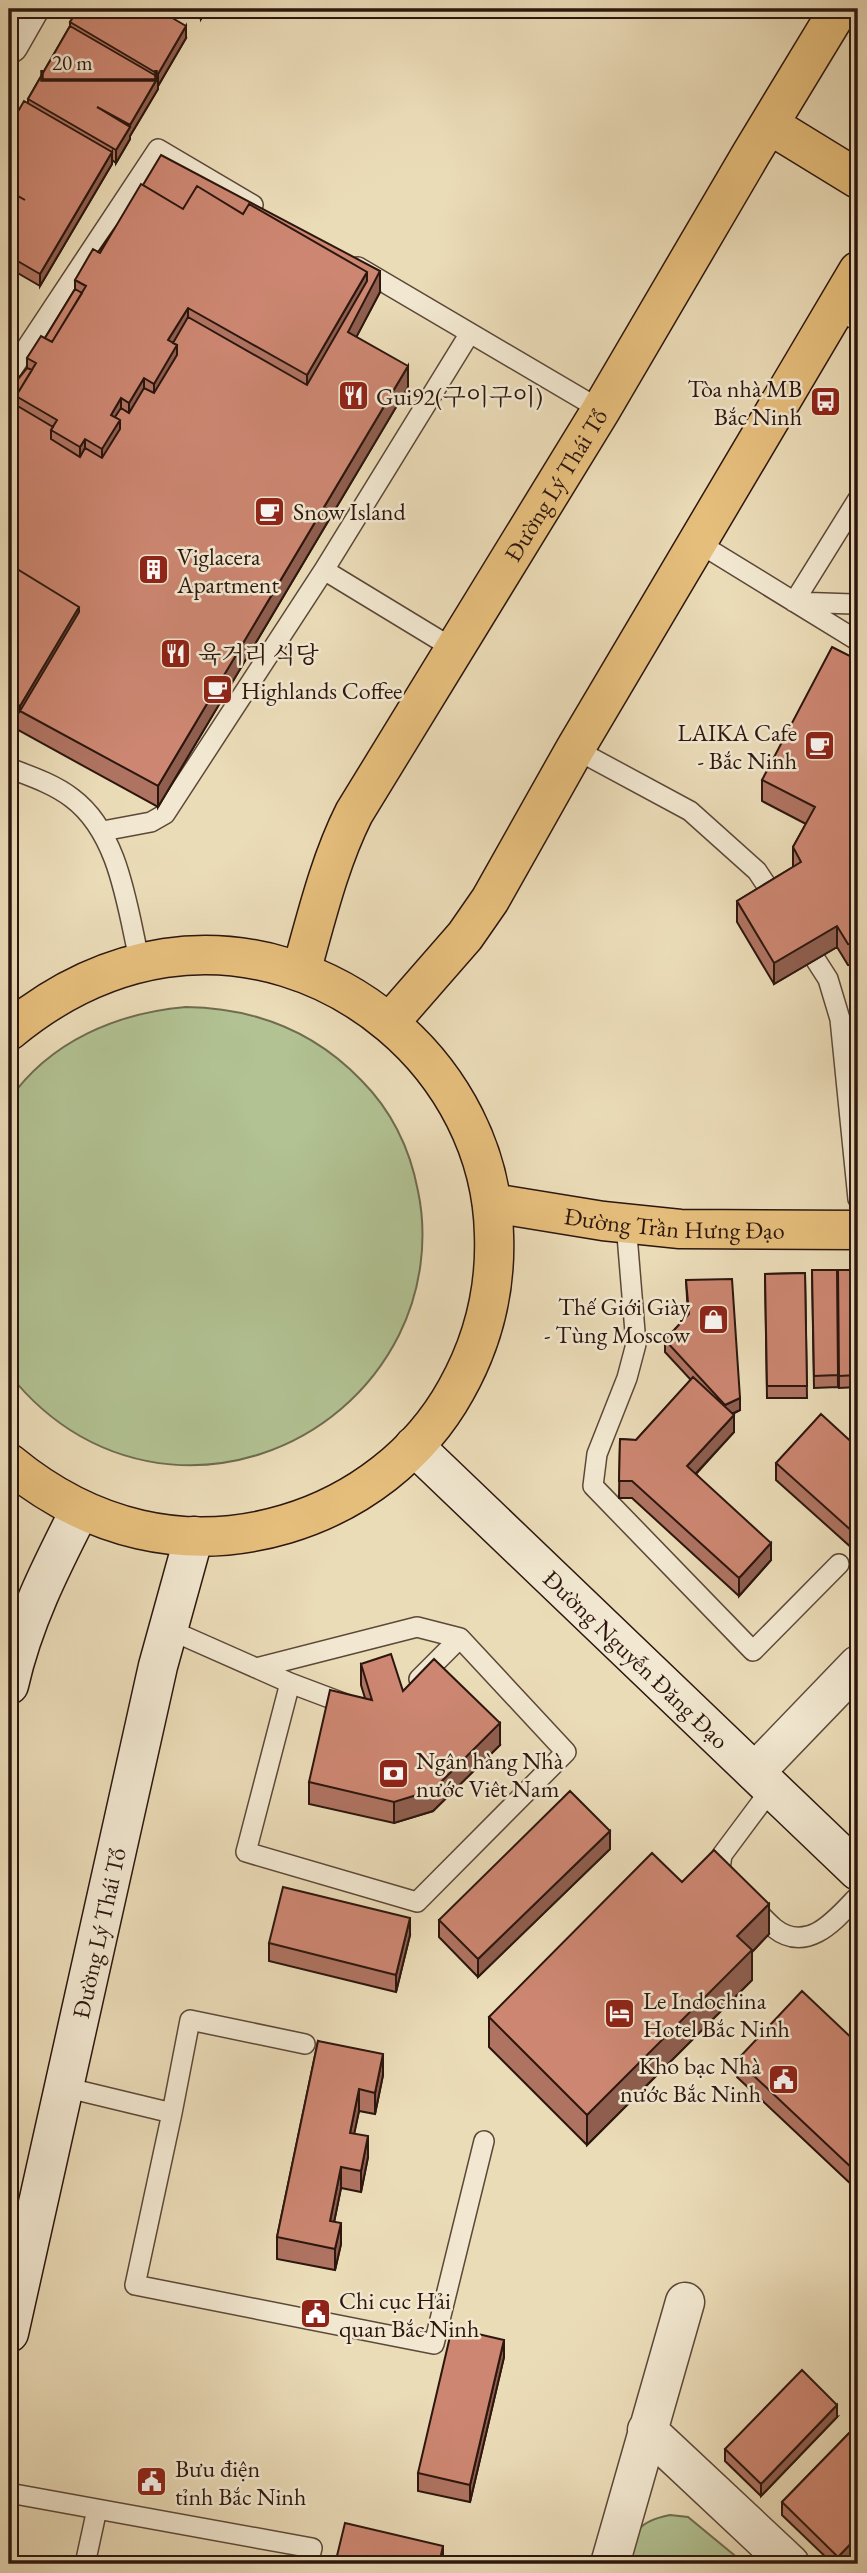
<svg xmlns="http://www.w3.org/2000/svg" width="867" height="2573" viewBox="0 0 867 2573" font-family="'EB Garamond','Noto Serif KR',serif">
  <rect width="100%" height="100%" fill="#ebdcb8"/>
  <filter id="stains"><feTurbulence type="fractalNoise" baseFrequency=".00286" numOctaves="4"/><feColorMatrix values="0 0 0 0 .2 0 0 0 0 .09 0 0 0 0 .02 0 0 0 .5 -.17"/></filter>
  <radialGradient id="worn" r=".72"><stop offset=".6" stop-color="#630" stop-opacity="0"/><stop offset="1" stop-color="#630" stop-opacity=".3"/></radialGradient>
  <path fill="#b2c293" stroke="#6f6c50" stroke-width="2" d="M186 1007C254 1008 313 1030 361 1080 391 1110 410 1149 418 1191 428 1239 421 1291 399 1335 341 1451 196 1502 80 1436 52 1420 29 1399 9 1374V1100C50 1041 117 1013 186 1007Z
    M670 2515 688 2517 745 2564H626C634 2533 635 2522 670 2515Z"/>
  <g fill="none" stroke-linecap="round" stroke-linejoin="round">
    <defs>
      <path id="lane" d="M358 267 601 410
        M838 309 858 321
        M9 374 158 149 253 205
        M858 499 794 602 853 604 858 602
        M697 542 858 641
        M454 649 324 570 470 333
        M575 749 690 811 757 871 779 904
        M9 768C30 776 54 784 72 798 120 834 127 908 140 963
        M103 831 151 822 165 814 324 570
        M801 937 828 979 840 1019 858 1199
        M626 1223 636 1344 627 1378 597 1454 593 1486 753 1651 839 1564
        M168 1629 290 1683 246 1852 417 1902 566 1752 460 1638 417 1627 256 1668
        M419 1679 460 1638
        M290 1683 351 1706
        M727 1880 720 1869 722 1855 772 1788
        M750 1904C758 1912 766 1921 774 1928 808 1955 837 1918 858 1896
        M64 2087 172 2113 135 2285 434 2344 484 2141
        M172 2113 190 2020 305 2044
        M9 2493 312 2548 308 2564
        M85 2564 97 2509"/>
      <path id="street" d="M9 44 29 9
        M755 1772 858 1665
        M647 2430 790 2564
        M610 2564 685 2302"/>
      <g id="secondary">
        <path id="s1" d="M414 1446 858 1871"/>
        <path d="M9 1685C23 1622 51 1567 80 1510"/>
        <path id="s2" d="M9 2333 158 1666 194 1536"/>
      </g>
      <g id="primary">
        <path d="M770 125 858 179"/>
        <path id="s3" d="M301 972C316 919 329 863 354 813L601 410 751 154 839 9"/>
        <path d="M390 1022 465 936 490 900 575 749 858 271"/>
        <path d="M9 1031C55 993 106 967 165 958 331 933 491 1068 494 1235 496 1290 483 1342 456 1390 420 1455 357 1503 286 1524 185 1554 89 1529 9 1463"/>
        <path id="s4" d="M492 1203 603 1221 680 1229 858 1230"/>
      </g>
    </defs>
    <use href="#lane" stroke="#5c4838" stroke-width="22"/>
    <use href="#street" stroke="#5c4838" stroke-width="41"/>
    <use href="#secondary" stroke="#2c160e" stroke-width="41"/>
    <use href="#primary" stroke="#2c160e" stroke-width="41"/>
    <use href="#lane" stroke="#f2e8d1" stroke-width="19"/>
    <use href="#street" stroke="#f2e8d1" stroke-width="38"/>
    <use href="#secondary" stroke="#f2e8d1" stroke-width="38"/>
    <use href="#primary" stroke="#e6be7c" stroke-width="38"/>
  </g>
  <path fill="#af7361" stroke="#2c160e" stroke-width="2" d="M183 9H207L201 19Z
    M70 22 186 38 158 86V89L130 136V139L116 163 112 160V164L40 286 9 268V127L28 103V99L70 26Z
    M98 252 380 292 356 337 408 387 158 807 9 725V390L27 368V358L45 338 75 289V280Z
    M858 660V966L848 965 837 947 774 984 737 922V901L793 867V847L806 824 762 801V780Z
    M812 1270H837L838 1387 814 1388Z
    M838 1270H858V1387L839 1388Z
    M805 1273 807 1398H767L765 1274Z
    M686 1280 740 1410 733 1414 734 1432 696 1474 771 1560 739 1596 632 1498H619L620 1439 636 1440 691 1380 665 1352V1340L688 1315Z
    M858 1448V1544L853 1549 776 1480V1463Z
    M361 1664 403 1691 500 1745 433 1811 394 1823 309 1804V1782L365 1698 361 1685Z
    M610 1849 478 1977 439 1937V1920Z
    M682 1882 769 1934 752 1952V1980L587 2145 489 2047V2017Z
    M410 1935 396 1992 269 1961V1943Z
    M318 2041 383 2075 375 2114 359 2111 354 2133 368 2157 361 2192 341 2188 334 2222 341 2244 335 2270 277 2259V2237Z
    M858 2044V2180L853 2186 737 2077V2060Z
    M504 2357 470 2502 418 2491V2473Z
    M837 2417 761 2496 725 2461V2449Z
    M858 2424V2548L843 2564H833L782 2515V2502Z"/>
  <path fill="#8f5e4f" stroke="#2c160e" stroke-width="2" d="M201 9H207L201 19Z
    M186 26V38L158 86V74Z
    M158 77V89L130 136V139L116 163V150L130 127V125Z
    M112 152V164L40 286V274Z
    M380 271V292L348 353 307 406V375L367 272Z
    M188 308V338L154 414V384L168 340Z
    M408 366V387L158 807V786Z
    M144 378V409L129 434V403Z
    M121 398V429L102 479V449L111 415Z
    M85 439V469L80 478V447Z
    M79 607V633L20 711V706Z
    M837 926V947L774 984V963Z
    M740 1398V1410L725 1417V1405Z
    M734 1415V1432L687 1483V1466Z
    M858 1527V1544L853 1549V1532Z
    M771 1543V1560L739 1596V1578Z
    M500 1723V1745L433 1811 394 1823V1802Z
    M610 1831V1849L478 1977V1959Z
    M769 1904V1934L752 1952V1980L587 2145V2115L737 1936Z
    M410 1918V1935L396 1992V1975Z
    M383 2054V2075L375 2114V2093Z
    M359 2089V2111L350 2154V2133Z
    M368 2136V2157L361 2192V2171Z
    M858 2163V2180L853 2186V2169Z
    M341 2167V2188L330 2242V2221Z
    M341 2223V2244L335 2270V2249Z
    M504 2340V2357L470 2502V2485Z
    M837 2405V2417L761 2496V2484Z
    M858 2536V2548L843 2564H838V2557Z
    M443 2546V2564H439Z"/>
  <path fill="#cc8671" stroke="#2c160e" stroke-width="2" d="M78 9H157L186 26 158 74 70 22Z
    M70 26 158 77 130 125 97 107 130 127 116 150 28 99Z
    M24 101 112 152 40 274 9 256V191L25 200 9 191V127Z
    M161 155 380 271 348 332 408 366 158 786 20 711 79 612V607L9 564V390L27 368 32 370 16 396V405L53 427 51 430V439L80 457 85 448 102 458 120 429V420L115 417 121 408 129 413 144 388 154 393 177 355V345L173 343 188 317 307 385 367 281V272L249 204 243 214 197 186 183 209 143 185Z
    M141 184 183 209 197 186 243 214 249 204 367 272 307 375 188 308 168 340 177 345 154 384 144 378 129 403 121 398 111 415 120 420 102 449 85 439 80 447 51 430 57 420 16 396 36 363 27 358 41 336 52 342 86 286 75 280 93 249 100 253Z
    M116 226 100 253 98 252Z
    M75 289 82 293 52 342 45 338Z
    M9 564 79 607 20 706 9 699Z
    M832 647 858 660V945L848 944 837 926 774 963 737 901 801 862 793 847 815 807 762 780Z
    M812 1270H837L838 1375 814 1376Z
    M838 1270H858V1375L839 1376Z
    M805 1273 807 1386H767L765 1274Z
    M732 1279 740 1398 725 1405 665 1340 689 1314 686 1280Z
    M693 1377 734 1415 687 1466 771 1543 739 1578 632 1481H619L620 1439 636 1440Z
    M821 1414 858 1448V1527L853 1532 776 1463Z
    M391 1654 403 1691 434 1659 500 1723 433 1790 394 1802 309 1782 330 1690 372 1700 361 1664Z
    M570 1791 610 1831 478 1959 439 1920Z
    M714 1850 769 1904 737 1936 752 1950 587 2115 489 2017 652 1853 682 1882Z
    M283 1887 410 1918 396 1975 269 1943Z
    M802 1991 858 2044V2163L853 2169 737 2060Z
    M318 2041 383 2054 375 2093 359 2089 350 2133 368 2136 361 2171 341 2167 330 2221 341 2223 335 2249 277 2237Z
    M452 2328 504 2340 470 2485 418 2473Z
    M802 2370 837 2405 761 2484 725 2449Z
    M858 2424V2536L838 2557 782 2502Z
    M345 2523 443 2546 439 2564H335Z"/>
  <defs>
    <symbol id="restaurant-square" viewBox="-11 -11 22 22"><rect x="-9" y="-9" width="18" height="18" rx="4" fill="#8f2418" stroke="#f2e8d1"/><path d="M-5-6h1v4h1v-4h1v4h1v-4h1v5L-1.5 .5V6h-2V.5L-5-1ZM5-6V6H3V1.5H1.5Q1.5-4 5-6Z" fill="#fff"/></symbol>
    <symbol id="bus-square" viewBox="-11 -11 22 22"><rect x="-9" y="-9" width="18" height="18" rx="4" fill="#8f2418" stroke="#f2e8d1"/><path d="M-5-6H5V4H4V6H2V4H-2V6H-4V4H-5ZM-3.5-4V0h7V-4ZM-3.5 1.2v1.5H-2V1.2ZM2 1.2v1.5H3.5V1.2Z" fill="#fff"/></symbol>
    <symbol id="cafe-square" viewBox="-11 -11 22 22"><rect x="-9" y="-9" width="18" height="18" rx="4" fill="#8f2418" stroke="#f2e8d1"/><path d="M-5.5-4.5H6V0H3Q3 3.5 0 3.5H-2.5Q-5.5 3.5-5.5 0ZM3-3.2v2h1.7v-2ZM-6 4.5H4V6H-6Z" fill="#fff"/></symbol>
    <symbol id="building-square" viewBox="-11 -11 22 22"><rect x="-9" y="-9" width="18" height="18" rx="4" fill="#8f2418" stroke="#f2e8d1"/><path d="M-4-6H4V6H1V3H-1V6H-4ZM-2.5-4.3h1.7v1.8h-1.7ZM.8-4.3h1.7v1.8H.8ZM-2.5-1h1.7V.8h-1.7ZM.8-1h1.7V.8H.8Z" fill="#fff"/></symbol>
    <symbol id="shop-square" viewBox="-11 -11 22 22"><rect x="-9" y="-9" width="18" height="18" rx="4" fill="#8f2418" stroke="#f2e8d1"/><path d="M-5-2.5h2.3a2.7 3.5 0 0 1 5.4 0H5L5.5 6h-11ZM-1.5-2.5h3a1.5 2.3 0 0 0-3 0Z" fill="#fff"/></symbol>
    <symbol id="bank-square" viewBox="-11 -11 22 22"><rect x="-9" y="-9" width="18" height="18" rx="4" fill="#8f2418" stroke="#f2e8d1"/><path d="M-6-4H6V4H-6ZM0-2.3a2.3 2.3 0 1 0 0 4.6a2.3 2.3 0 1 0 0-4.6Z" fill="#fff"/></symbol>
    <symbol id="hotel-square" viewBox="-11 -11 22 22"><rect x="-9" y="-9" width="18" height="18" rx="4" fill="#8f2418" stroke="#f2e8d1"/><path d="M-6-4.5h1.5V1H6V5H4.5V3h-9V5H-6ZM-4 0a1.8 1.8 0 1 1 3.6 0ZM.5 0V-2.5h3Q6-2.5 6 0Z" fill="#fff"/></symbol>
    <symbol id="civic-square" viewBox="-11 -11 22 22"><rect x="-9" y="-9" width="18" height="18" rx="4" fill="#8f2418" stroke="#f2e8d1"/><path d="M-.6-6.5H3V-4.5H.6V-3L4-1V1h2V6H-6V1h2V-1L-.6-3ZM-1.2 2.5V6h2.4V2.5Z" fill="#fff"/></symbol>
  </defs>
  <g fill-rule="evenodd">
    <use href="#restaurant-square" x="336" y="378" width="35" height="35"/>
    <use href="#bus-square" x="808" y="384" width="35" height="35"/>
    <use href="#cafe-square" x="252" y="494" width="35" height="35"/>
    <use href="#building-square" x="136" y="552" width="35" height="35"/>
    <use href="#restaurant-square" x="158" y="636" width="35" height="35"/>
    <use href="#cafe-square" x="200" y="672" width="35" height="35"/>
    <use href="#cafe-square" x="802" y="728" width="35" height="35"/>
    <use href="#shop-square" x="696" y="1302" width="35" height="35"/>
    <use href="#bank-square" x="376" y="1756" width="35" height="35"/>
    <use href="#hotel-square" x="602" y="1996" width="35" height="35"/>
    <use href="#civic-square" x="766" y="2062" width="35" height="35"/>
    <use href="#civic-square" x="298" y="2296" width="35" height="35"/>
    <use href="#civic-square" x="134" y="2464" width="35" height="35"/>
  </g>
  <g text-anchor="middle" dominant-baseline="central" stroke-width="5" stroke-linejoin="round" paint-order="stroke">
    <g font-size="24" fill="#2c160e" stroke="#f2e8d1" text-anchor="start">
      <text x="802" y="388" text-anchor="end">Tòa nhà MB<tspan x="802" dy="28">Bắc Ninh</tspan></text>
      <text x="376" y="396">Gui92(구이구이)</text>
      <text x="293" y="511">Snow Island</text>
      <text x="177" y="556">Viglacera<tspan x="177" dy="28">Apartment</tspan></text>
      <text x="198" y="654">육거리 식당</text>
      <text x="241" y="690">Highlands Coffee</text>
      <text x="797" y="732" text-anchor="end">LAIKA Cafe<tspan x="797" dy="28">- Bắc Ninh</tspan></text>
      <text x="690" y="1306" text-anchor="end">Thế Giới Giày<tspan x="690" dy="28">- Tùng Moscow</tspan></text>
      <text x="416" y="1760">Ngân hàng Nhà<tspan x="416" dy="28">nước Viêt Nam</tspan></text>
      <text x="643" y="2000">Le Indochina<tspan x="643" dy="28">Hotel Bắc Ninh</tspan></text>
      <text x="761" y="2065" text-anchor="end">Kho bạc Nhà<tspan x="761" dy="28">nước Bắc Ninh</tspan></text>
      <text x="339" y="2300">Chi cục Hải<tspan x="339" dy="28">quan Bắc Ninh</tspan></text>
      <text x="175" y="2468">Bưu điện<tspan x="175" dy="28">tỉnh Bắc Ninh</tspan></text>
    </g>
    <g font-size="24" fill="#2c160e" stroke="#f2e8d1">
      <text stroke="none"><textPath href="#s3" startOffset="553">Đường Lý Thái Tổ</textPath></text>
      <text stroke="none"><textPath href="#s4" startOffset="184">Đường Trần Hưng Đạo</textPath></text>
      <text stroke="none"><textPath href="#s1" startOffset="308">Đường Nguyễn Đăng Đạo</textPath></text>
      <text stroke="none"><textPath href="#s2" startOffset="410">Đường Lý Thái Tổ</textPath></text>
    </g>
  </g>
  <rect width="867" height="2573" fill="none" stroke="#ebdcb8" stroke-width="35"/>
  <rect x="10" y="10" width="846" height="2552" fill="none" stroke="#2c160e" stroke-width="3.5"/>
  <rect x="18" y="18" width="832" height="2538" fill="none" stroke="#2c160e" stroke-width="2"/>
  <path d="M42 70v10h114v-10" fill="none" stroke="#2c160e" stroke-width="3.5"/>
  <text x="52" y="70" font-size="21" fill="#2c160e" stroke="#f2e8d1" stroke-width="5" paint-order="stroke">20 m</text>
  <rect width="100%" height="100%" filter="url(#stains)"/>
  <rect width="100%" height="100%" fill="url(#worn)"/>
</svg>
